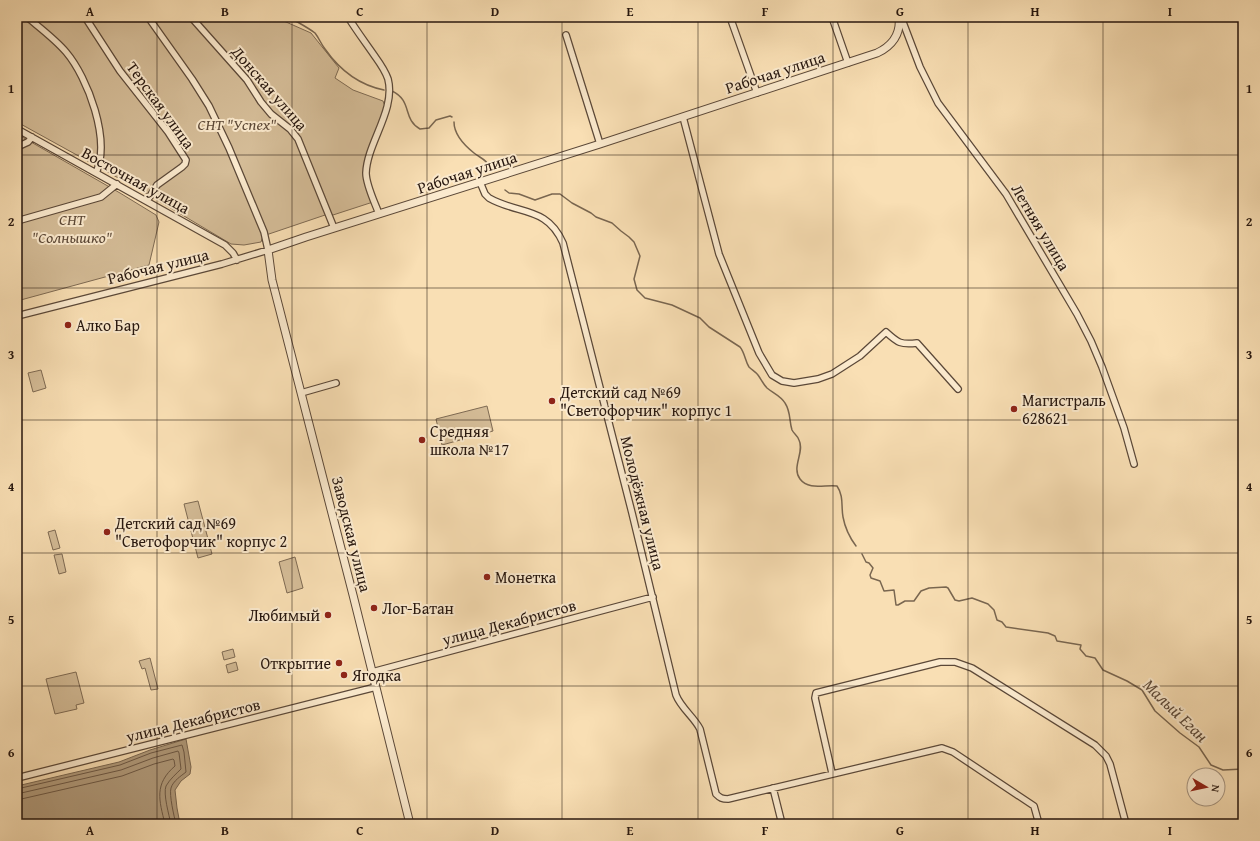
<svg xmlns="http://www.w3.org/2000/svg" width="1260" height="841" viewBox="0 0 1260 841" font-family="'Gentium Book Plus',serif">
  <rect width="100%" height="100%" fill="#f9dfb4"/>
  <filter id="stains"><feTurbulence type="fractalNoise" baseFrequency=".005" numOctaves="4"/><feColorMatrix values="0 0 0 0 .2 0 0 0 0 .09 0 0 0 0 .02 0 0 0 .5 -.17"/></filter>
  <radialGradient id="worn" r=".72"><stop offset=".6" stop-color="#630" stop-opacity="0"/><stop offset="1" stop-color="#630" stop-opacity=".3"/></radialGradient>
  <path fill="#d5bd98" stroke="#7e6a53" d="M17 17H270L277 18 311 33 339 68 335 78 353 90 383 101 385 106 363 173 373 202 333 215 331 213 263 236 261 242 244 245 231 244 142 191 17 122Z
    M17 134 120 193 156 215 159 222 149 265 17 301Z
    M41 370 46 388 33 392 28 373Z
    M487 406 493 431 442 445 436 419Z
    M198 501 212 554 198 558 184 504Z
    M55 530 60 548 53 550 48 532Z
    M62 554 66 572 59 574 54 555Z
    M295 557 303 588 287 593 279 562Z
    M233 649 235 657 224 660 222 652Z
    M150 658 158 689 151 690 145 668 142 669 139 661Z
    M236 662 238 670 228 673 226 665Z
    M76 672 84 703 76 705 77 709 55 714 46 679Z"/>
  <path fill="#b19b7c" stroke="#796650" d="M186 739 191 767 190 774 181 781 175 790 177 808 180 824H17V786L119 762 150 750Z"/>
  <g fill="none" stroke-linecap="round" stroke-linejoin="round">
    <path stroke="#6c5845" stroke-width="1" d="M17 789 120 765 151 753 182 745 184 752 186 772C181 776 173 781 171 788 169 795 174 816 176 824
      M17 794 121 770 153 758 178 751 179 753 181 769C176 774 170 779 166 786 163 794 169 815 171 824
      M17 800 122 776 154 764 173 759 174 760 175 766C154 784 159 800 165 824"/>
    <path stroke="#796650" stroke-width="1.5" d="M289 17C297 22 307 27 315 33 319 38 321 44 325 49 339 69 359 85 384 90
      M392 91C413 101 402 119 420 129L429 128 436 120 450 116 452 117
      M454 122C454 135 464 145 474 153 480 158 486 159 490 167
      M505 190 509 193 519 194 535 200 552 194H560L572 203 591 213 596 217 612 223 621 231 629 237 634 242 640 256 634 279 637 290 645 298 672 305 700 318 709 327 740 347C745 353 745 361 749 367 752 370 756 372 758 375 761 379 763 384 767 388 773 393 781 396 785 403 791 412 789 421 792 430 794 434 798 436 799 440 805 452 791 467 800 479 809 491 826 484 837 486 844 496 841 507 843 517 845 528 850 538 856 546
      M862 554 866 562 869 563 873 568 870 575 871 578 880 581 884 591 894 590 896 605H898L905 601H914L921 591 929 588 946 587 948 588 955 600 959 601 972 598 988 604 994 610 997 620 1002 622 1006 627 1048 633 1055 636 1057 641 1081 645 1080 649 1086 656 1095 658 1103 670 1127 681 1142 690 1155 711 1180 733 1199 747 1211 765 1223 770 1243 769"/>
    <defs>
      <path id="minor" d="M27 17C40 28 55 39 66 52 88 78 111 140 96 173
        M85 17 120 71 168 132 186 160 185 164 182 167 157 185 147 201
        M191 17 247 80 261 102 271 114 290 129 298 139 334 228
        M348 17C356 30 365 42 374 55 379 62 385 70 388 79 396 110 367 143 366 173 366 185 375 203 379 214
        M730 17 757 93
        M832 17 848 63
        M901 17 920 67 938 103 1006 194 1077 314 1091 341 1102 367 1124 428 1134 464
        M566 35 600 144
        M683 117 719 254 759 353 772 375 782 381 794 383 818 379 832 374 860 356 886 332C898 343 901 345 917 343L958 389
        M17 129 225 245 233 253 237 260
        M17 147 28 142 32 137
        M480 182 485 194 489 198C519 215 547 206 563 243L632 513 676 695C681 708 694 717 700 729L716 794C720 798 722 799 728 799L942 748 953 752 1034 806 1039 824
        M17 221 101 197 117 184
        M17 316 222 264 268 250 264 232 229 148 209 106 192 79 148 17
        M301 393 336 383
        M372 672 653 597
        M832 773 815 698 816 693 940 662H955L972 668 1095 745 1106 756 1110 764 1126 824
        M17 778 376 687
        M773 788 782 824"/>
      <path id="tertiary" d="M410 824 353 595 272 280 268 250 306 237 600 144 877 53C892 46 901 34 899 17"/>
    </defs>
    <use href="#minor" stroke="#5b4838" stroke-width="8"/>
    <use href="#tertiary" stroke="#5b4838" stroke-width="9"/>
    <use href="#minor" stroke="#fbeace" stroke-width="5.5"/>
    <use href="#tertiary" stroke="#fbeace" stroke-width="7"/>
  </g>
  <path fill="none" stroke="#26160e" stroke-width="1" stroke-opacity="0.55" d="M157 17V824M292 17V824M427 17V824M562 17V824M698 17V824M833 17V824M968 17V824M1103 17V824M17 155H1243M17 288H1243M17 420H1243M17 553H1243M17 686H1243"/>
  <g fill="#8f2418" stroke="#fbeace" stroke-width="1.5">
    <circle cx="68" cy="325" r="4"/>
    <circle cx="552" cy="401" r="4"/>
    <circle cx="1014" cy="409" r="4"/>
    <circle cx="422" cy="440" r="4"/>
    <circle cx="107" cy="532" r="4"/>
    <circle cx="487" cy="577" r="4"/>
    <circle cx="374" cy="608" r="4"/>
    <circle cx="328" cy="615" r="4"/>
    <circle cx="339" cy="663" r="4"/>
    <circle cx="344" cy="675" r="4"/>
  </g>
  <g text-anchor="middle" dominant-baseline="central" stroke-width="4" stroke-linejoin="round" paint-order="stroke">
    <g font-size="16" fill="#26160e" stroke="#fbeace">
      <text transform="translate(775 72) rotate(-18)">Рабочая улица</text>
      <text transform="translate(270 88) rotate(49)">Донская улица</text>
      <text transform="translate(161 105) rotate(54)">Терская улица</text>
      <text transform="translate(467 172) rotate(-18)">Рабочая улица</text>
      <text transform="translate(136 180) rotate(29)">Восточная улица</text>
      <text transform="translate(1041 227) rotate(59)">Летняя улица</text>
      <text transform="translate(158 266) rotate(-14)">Рабочая улица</text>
      <text transform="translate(643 503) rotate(76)">Молодёжная улица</text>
      <text transform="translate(352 534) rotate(76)">Заводская улица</text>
      <text transform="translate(509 622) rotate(-15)">улица Декабристов</text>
      <text transform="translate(193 720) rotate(-14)">улица Декабристов</text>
    </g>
    <g font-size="16" font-style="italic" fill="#5b4837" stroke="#fbeace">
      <text x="237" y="124">СНТ "Успех"</text>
      <text x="72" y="219">СНТ<tspan x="72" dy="18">"Солнышко"</tspan></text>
    </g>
    <g font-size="16" fill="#26160e" stroke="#fbeace" text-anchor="start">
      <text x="76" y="325">Алко Бар</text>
      <text x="560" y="392">Детский сад №69<tspan x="560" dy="18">"Светофорчик" корпус 1</tspan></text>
      <text x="1022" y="400">Магистраль<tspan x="1022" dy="18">628621</tspan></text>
      <text x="430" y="431">Средняя<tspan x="430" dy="18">школа №17</tspan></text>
      <text x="115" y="523">Детский сад №69<tspan x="115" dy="18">"Светофорчик" корпус 2</tspan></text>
      <text x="495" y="577">Монетка</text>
      <text x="382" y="608">Лог-Батан</text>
      <text x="320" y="615" text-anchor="end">Любимый</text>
      <text x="331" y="663" text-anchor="end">Открытие</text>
      <text x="352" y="675">Ягодка</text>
    </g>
    <g font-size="17" font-style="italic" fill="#5e4b3a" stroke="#fbeace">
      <text transform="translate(1176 710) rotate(44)">Малый Еган</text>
    </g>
  </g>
  <rect width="1260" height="841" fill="none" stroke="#f9dfb4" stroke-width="44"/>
  <g transform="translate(1206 787) rotate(99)"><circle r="19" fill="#fbeace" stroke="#a69581"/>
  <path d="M0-3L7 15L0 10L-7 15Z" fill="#8f2418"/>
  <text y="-6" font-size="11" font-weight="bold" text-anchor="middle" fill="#26160e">N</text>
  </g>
  <rect x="22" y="22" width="1216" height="797" fill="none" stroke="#26160e" stroke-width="1.5"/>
  <g font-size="13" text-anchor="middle" font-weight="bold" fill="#26160e">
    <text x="90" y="16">A</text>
    <text x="225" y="16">B</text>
    <text x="360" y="16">C</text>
    <text x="495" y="16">D</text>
    <text x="630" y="16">E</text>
    <text x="765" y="16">F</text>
    <text x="900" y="16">G</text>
    <text x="1035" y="16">H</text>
    <text x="1170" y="16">I</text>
    <text x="11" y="93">1</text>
    <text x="1249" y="93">1</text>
    <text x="11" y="226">2</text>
    <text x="1249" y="226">2</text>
    <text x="11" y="359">3</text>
    <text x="1249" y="359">3</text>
    <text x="11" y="491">4</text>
    <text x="1249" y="491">4</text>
    <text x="11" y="624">5</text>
    <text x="1249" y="624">5</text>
    <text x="11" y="757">6</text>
    <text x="1249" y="757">6</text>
    <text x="90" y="835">A</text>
    <text x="225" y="835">B</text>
    <text x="360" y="835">C</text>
    <text x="495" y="835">D</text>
    <text x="630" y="835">E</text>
    <text x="765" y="835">F</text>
    <text x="900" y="835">G</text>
    <text x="1035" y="835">H</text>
    <text x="1170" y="835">I</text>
  </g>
  <rect width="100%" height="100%" filter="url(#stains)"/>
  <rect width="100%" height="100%" fill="url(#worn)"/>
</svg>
